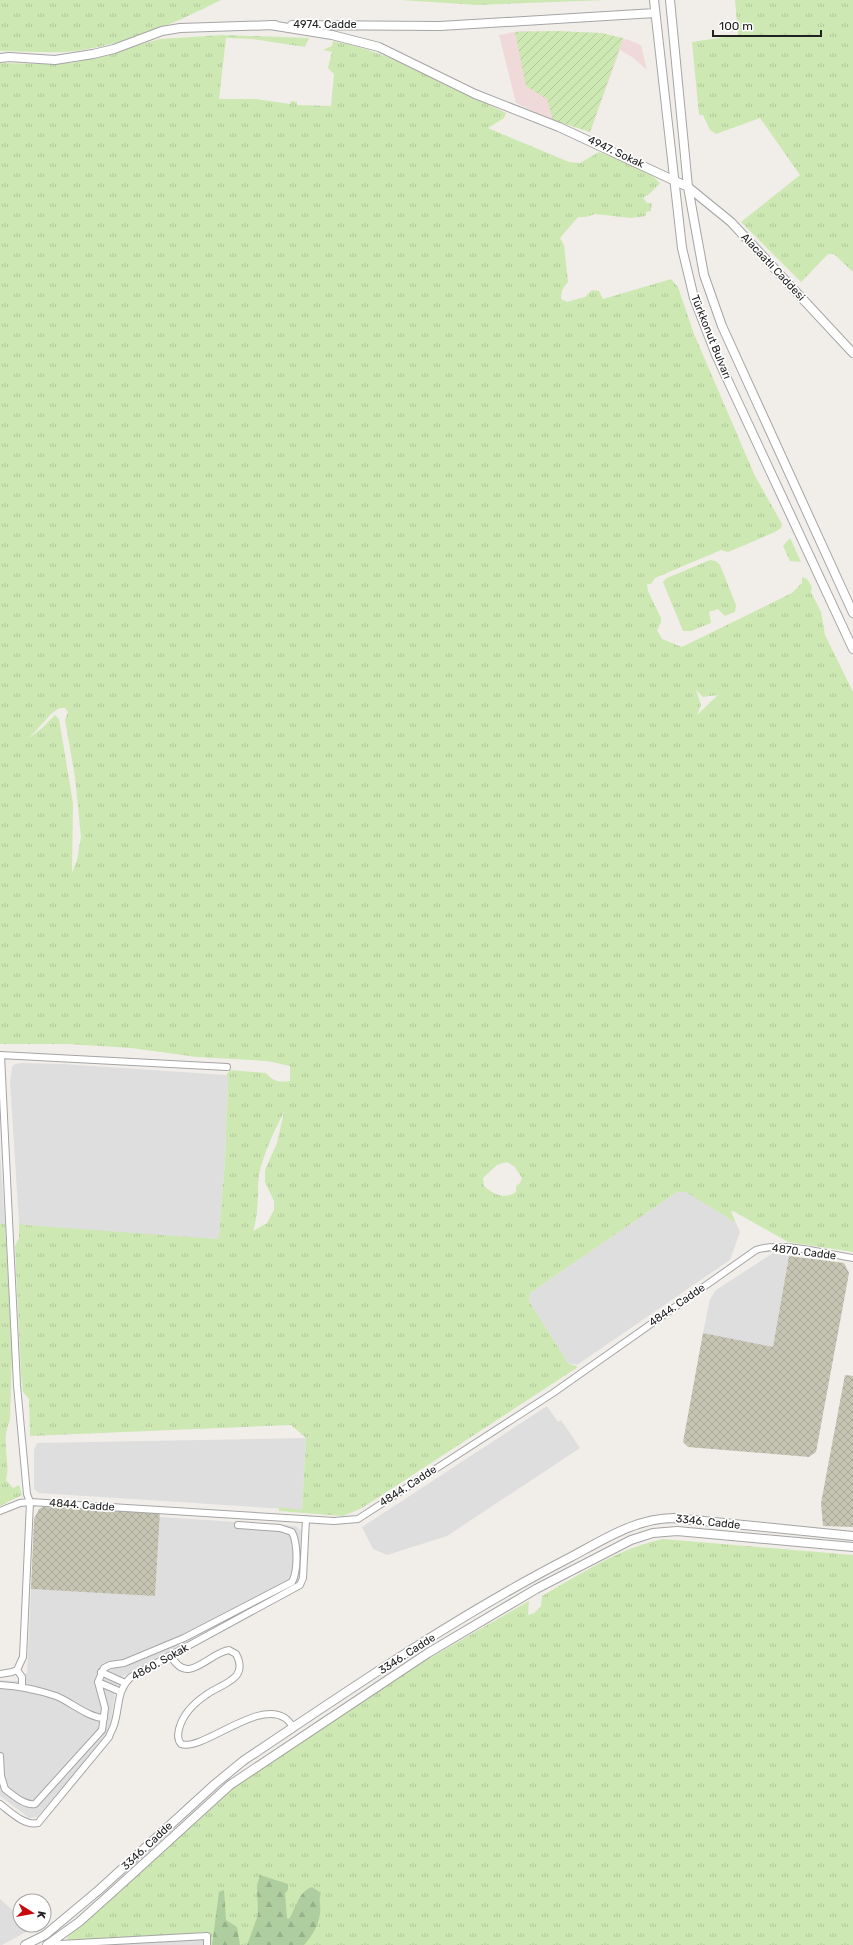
<svg xmlns="http://www.w3.org/2000/svg" width="853" height="1945" viewBox="0 0 853 1945" font-family="Rubik,sans-serif">
  <defs>
    <pattern id="construction-cross-hatch" width="8" height="8" patternUnits="userSpaceOnUse"><rect width="8" height="8" fill="#c6c5b4"/><path d="M0 0l8 8M0 8l8-8" fill="none" stroke="#aaa99a"/></pattern>
    <pattern id="grass-tufts" width="24" height="20" patternUnits="userSpaceOnUse"><rect width="24" height="20" fill="#cde8b2"/><path d="M3 7l-1-3M5 7V3M7 7l1-3M15 17l-1-3M17 17v-4M19 17l1-3" fill="none" stroke="#b0c799"/></pattern>
    <pattern id="forest-firs" width="22" height="20" patternUnits="userSpaceOnUse"><rect width="22" height="20" fill="#aece9f"/><path d="M5 1l3.5 6h-7zM16 11l3.5 6h-7z" fill="#95b189"/></pattern>
    <pattern id="garden-furrows" width="10" height="10" patternUnits="userSpaceOnUse"><rect width="10" height="10" fill="#cde8b2"/><path d="M-1 1l2-2M0 10L10 0M9 11l2-2" fill="none" stroke="#b0c799"/></pattern>
  </defs>
  <rect width="100%" height="100%" fill="#f1eee9"/>
  <path fill="#dfdede" d="M21 1063 63 1064 226 1075 228 1079 225 1159 219 1237 217 1239 134 1234 25 1225 19 1223 10 1082 12 1067 15 1064Z
    M0 1152 5 1224H0Z
    M686 1191 736 1223 740 1232 730 1260 577 1365 568 1363 529 1301 530 1293 677 1192Z
    M773 1253 789 1256 773 1348 703 1333 710 1299 716 1290Z
    M547 1406 558 1422 561 1420 580 1448 447 1536 387 1555 373 1549 362 1527Z
    M306 1438 302 1510 39 1493 34 1489V1450L37 1443Z
    M160 1517 296 1526 301 1531 299 1581 296 1586 122 1677 115 1692 110 1727 104 1739 37 1817 29 1818 0 1796V1680L17 1681 27 1673 31 1589 155 1595Z
    M0 1899 20 1917V1925H32L30 1930 2 1945H0Z
    M207 1936V1945H47Z"/>
  <path fill="#f0dad9" d="M520 31 601 33 629 40 641 45 647 70 632 57 620 50 590 132 585 130 553 120 516 103 499 35Z"/>
  <path fill="url(#construction-cross-hatch)" d="M789 1256 844 1263 849 1273 816 1452 809 1457 688 1447 683 1442 703 1333 773 1347Z
    M845 1375 853 1376V1527L823 1526 821 1503Z
    M43 1507 160 1513 155 1596 31 1589 34 1519 39 1509Z"/>
  <path fill="url(#grass-tufts)" fill-rule="evenodd" d="M0 0H221C176 23 115 49 64 52 43 53 21 51 0 51Z
    M400 0H606L477 5Z
    M735 0H853V272L834 254H828L801 282 741 222 800 175 760 118 716 134 710 130 703 115H699L692 42 738 35Z
    M222 35 309 38 305 47 252 39 226 38 219 99H256L290 104 291 101 297 102V105L331 106 334 74 328 68 332 52 323 50 332 46 333 41C396 53 449 87 506 113L504 118 488 128 569 162 580 163 599 152C620 160 647 166 660 184 653 189 651 194 643 198L647 203H652L651 211 646 212V216L631 218 595 214 586 217H578L560 238 564 245 568 282 562 290 561 299 567 302 585 297 592 290 599 291 603 299 671 279 678 287 694 334 755 476 782 524 781 528 775 532 728 552 721 550 655 578 651 584H647L648 591 661 618V622L657 630 662 639 682 647 792 593 802 583V577L807 579 812 587 811 592 821 612 825 635 853 692V1252L788 1242 735 1212 731 1211 736 1223 686 1192H677L530 1293 529 1301 568 1363 578 1367 362 1508 343 1516 279 1511V1507L302 1510 306 1438 291 1425 30 1436 29 1399 23 1392 21 1375 15 1246 19 1238V1223L25 1225 217 1239 219 1237 225 1159 228 1079 226 1075 230 1070 266 1073C273 1081 279 1083 290 1081V1066L267 1061 197 1057 131 1048 68 1044H0V63L49 64 77 62 160 39ZM696 690 703 697 718 695 697 715 701 705ZM60 708H65L68 712 65 720 75 777 81 837 77 860 72 873 73 803 59 719 55 715 42 728 29 738 52 713ZM284 1112 277 1143 265 1170V1182L274 1201V1210L267 1223 253 1231C259 1213 257 1195 259 1176 262 1157 275 1129 284 1112ZM507 1162 514 1166 522 1178 520 1183 516 1186V1192C504 1200 493 1194 484 1186L483 1178 497 1165Z
    M790 538 801 562 790 561 783 546Z
    M710 560 716 561 720 565 736 605 735 612 725 616 718 609 709 612 711 623 691 631H683L663 582 667 578Z
    M0 1224H5L12 1351 10 1420C0 1441 11 1462 6 1480L13 1488 19 1485 22 1495 0 1506Z
    M663 1539 853 1555V1945H210L209 1932 68 1943 66 1941C69 1931 80 1931 83 1922L216 1796 355 1701 529 1601 528 1615 534 1613 541 1606 542 1596C581 1574 619 1548 663 1539Z"/>
  <path fill="url(#forest-firs)" d="M260 1875 288 1884V1890L285 1893 287 1918 289 1919C296 1908 299 1891 312 1887L321 1893C319 1899 320 1901 320 1906 322 1919 313 1936 304 1945H247L258 1915 257 1885Z
    M224 1890 226 1920 237 1927 240 1945H212L219 1892Z"/>
  <path fill="url(#garden-furrows)" d="M557 31 601 33 623 38 590 132 553 120 547 99 526 86 515 32Z"/>
  <g fill="none" stroke-linecap="round" stroke-linejoin="round">
    <defs>
      <path id="minor" d="M0 1055 227 1067
        M1 1055 17 1385 27 1494 30 1502 23 1657 17 1670 22 1677V1687
        M0 1511 20 1503 30 1502 334 1521 358 1519 553 1393 756 1250C781 1241 826 1254 853 1258
        M171 1656C188 1687 208 1653 229 1650L236 1654C250 1680 220 1684 206 1695 194 1703 183 1714 179 1729 178 1734 177 1739 181 1744 202 1752 258 1699 285 1718 288 1720 291 1724 293 1727
        M101 1672 125 1683
        M0 1674 12 1672 17 1670
        M98 1682 121 1692
        M0 1685C19 1686 38 1690 56 1696 71 1702 89 1718 104 1718
        M0 1756 1 1776 5 1789C13 1795 25 1806 35 1804L102 1730 105 1708 98 1682 104 1668 110 1665 124 1663 184 1638 292 1582C298 1571 298 1544 292 1532L280 1528 238 1525
        M0 1804C11 1812 24 1826 38 1823L109 1737C110 1733 113 1729 114 1725 120 1707 116 1691 131 1677L300 1585 303 1578 306 1519
        M54 1941 60 1944 207 1936V1945"/>
      <path id="tertiary" d="M654 0 682 248 694 298 716 355 853 649
        M670 0 688 187 704 275 722 326 853 613
        M270 25 332 35 379 47 475 94 559 127 688 187 731 222 853 353
        M292 25 440 26 655 13
        M0 58 9 57 55 60 93 54 114 49 162 31 180 28 275 25
        M25 1945 45 1935 100 1889 215 1784 243 1761C349 1690 456 1616 571 1557 603 1540 636 1518 674 1518L853 1536
        M47 1945 79 1922 117 1888 230 1785 428 1653 536 1589 631 1540 653 1533 677 1531 853 1547"/>
    </defs>
    <use href="#minor" stroke="#a5a5a5" stroke-width="8"/>
    <use href="#tertiary" stroke="#a5a5a5" stroke-width="10"/>
    <use href="#minor" stroke="#fff" stroke-width="6"/>
    <use href="#tertiary" stroke="#fff" stroke-width="8"/>
  </g>
  <g text-anchor="middle" dominant-baseline="central" stroke-width="3.5" stroke-linejoin="round" paint-order="stroke">
    <g font-size="11" fill="#212121" stroke="#fff">
      <text x="325" y="24">4974. Cadde</text>
      <text transform="translate(616 152) rotate(25)">4947. Sokak</text>
      <text transform="translate(773 267) rotate(47)">Alacaatlı Caddesi</text>
      <text transform="translate(711 337) rotate(68)">Türkkonut Bulvarı</text>
      <text transform="translate(804 1252) rotate(7)">4870. Cadde</text>
      <text transform="translate(677 1305) rotate(-35)">4844. Cadde</text>
      <text transform="translate(408 1486) rotate(-33)">4844. Cadde</text>
      <text transform="translate(82 1505) rotate(4)">4844. Cadde</text>
      <text transform="translate(708 1522) rotate(6)">3346. Cadde</text>
      <text transform="translate(407 1654) rotate(-33)">3346. Cadde</text>
      <text transform="translate(160 1662) rotate(-29)">4860. Sokak</text>
      <text transform="translate(147 1846) rotate(-43)">3346. Cadde</text>
    </g>
  </g>
  <g transform="translate(32 1913) rotate(101)"><circle r="19" fill="#ffffff" stroke="#a6a6a6"/>
  <path d="M0-3L7 15L0 10L-7 15Z" fill="#c90a0c"/>
  <text y="-6" font-size="11" font-weight="bold" text-anchor="middle" fill="#212121">K</text>
  </g>
  <path d="M713 30v6h108v-6" fill="none" stroke="#212121" stroke-width="2"/>
  <text x="719" y="30" font-size="12" fill="#212121" stroke="#ffffff" stroke-width="3" paint-order="stroke">100 m</text>
</svg>
